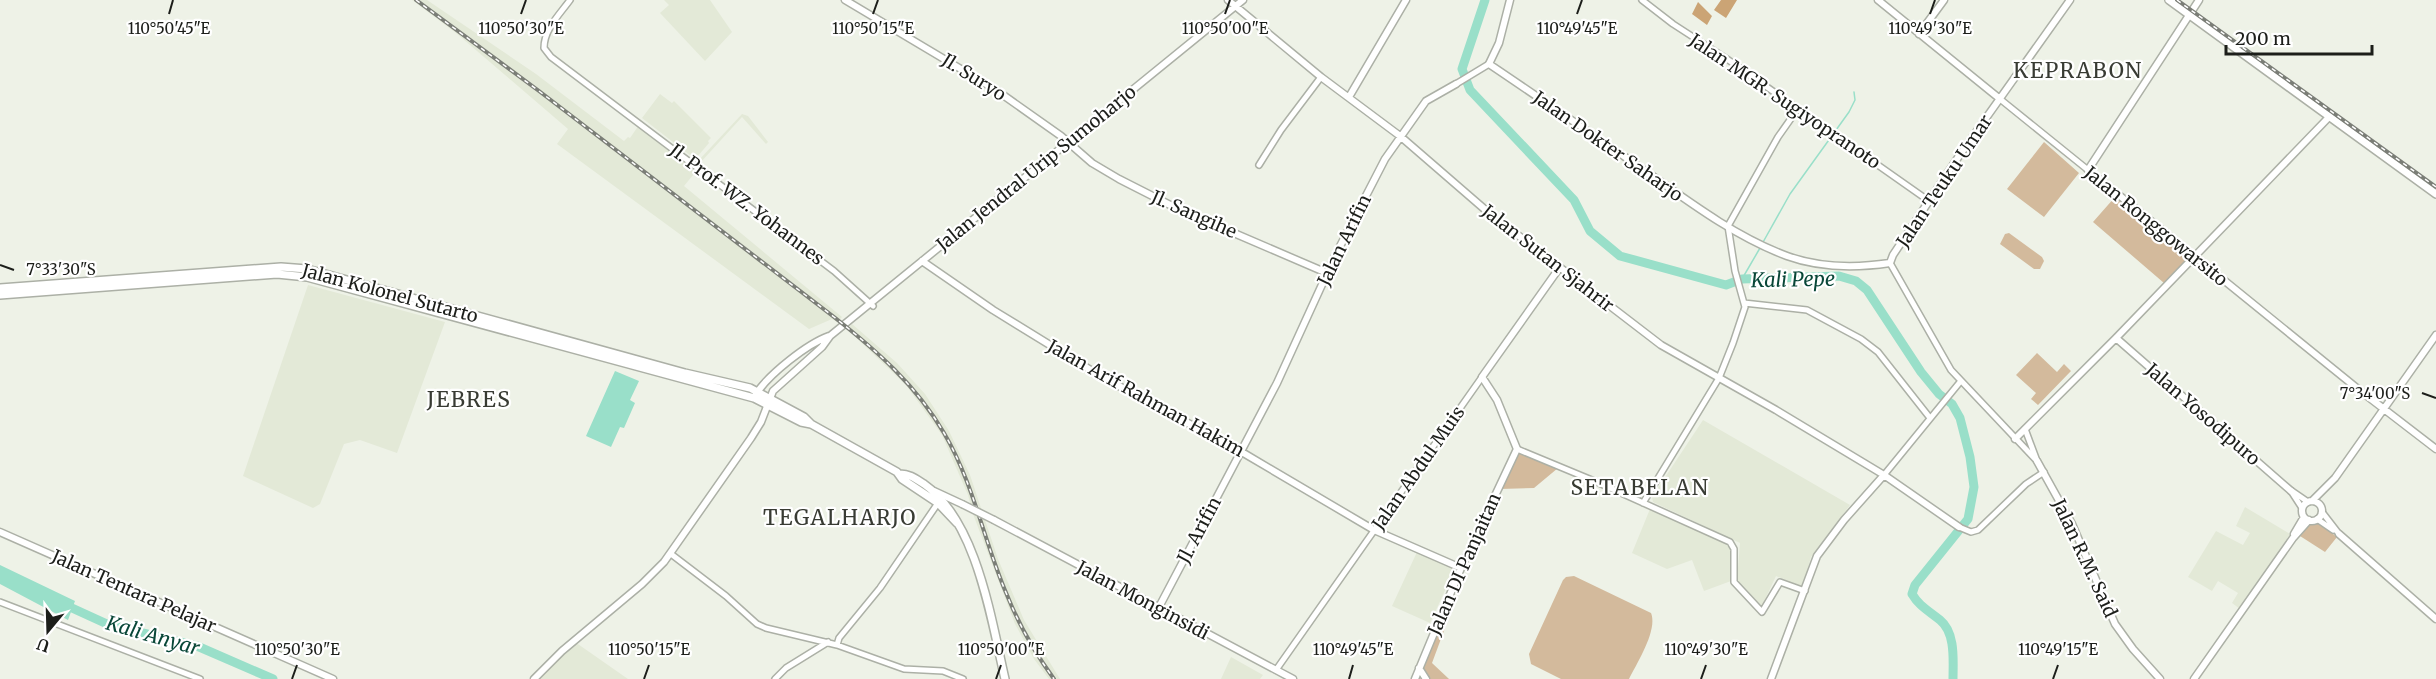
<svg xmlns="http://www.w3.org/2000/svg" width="2436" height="679" viewBox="0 0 2436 679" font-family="Merriweather,serif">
  <rect width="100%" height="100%" fill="#eef2e7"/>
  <path fill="#e3e9d7" d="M412 0H427L536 74 624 141 628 137 630 138 639 125 698 169 684 186 842 317 837 322 832 319 809 329 557 144 568 129 456 33Z
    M664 0H710L732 32 705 61 660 13 669 5Z
    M660 94 672 103 674 101 711 138 708 141 709 143 697 157 691 159V156L642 118Z
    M742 114 748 116 768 142 766 144 742 117 700 163 698 161Z
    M308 285 445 322 397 453 360 440 344 444 320 504 313 508 243 476Z
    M852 324 897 363 925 394 949 431 970 475 998 559 1024 620 1060 679H1049L1034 659 1015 624 973 514 968 495 942 435 906 385 847 329Z
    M1703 420 1850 505 1811 557 1803 587 1776 576 1762 606 1737 580 1740 543 1653 502 1652 497Z
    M2245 507 2290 534 2240 609 2232 603 2238 593 2218 581 2212 591 2188 577 2216 531 2243 545 2250 533 2236 526Z
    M1650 509 1730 545 1733 550 1731 581 1704 591 1692 560 1667 569 1632 553Z
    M1417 552 1455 569 1430 623 1392 606Z
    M575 642 628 679H539Z
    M1231 657 1263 675 1260 679H1221Z"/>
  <path fill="#d3ba9c" d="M2044 142 2079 173 2044 217 2007 189Z
    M2115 197 2186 256V260L2164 283 2093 222Z
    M2009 233 2042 257 2044 261 2040 269H2034L2000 244 2005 234Z
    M2037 353 2057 372 2064 364 2071 371 2038 405 2031 399 2036 393 2016 375Z
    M1517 452 1558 468 1534 488 1499 489Z
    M2318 523 2337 537 2325 552 2300 536 2308 525Z
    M1574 576 1651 613C1658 630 1637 663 1629 679H1561L1531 664 1529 654 1563 580 1566 577Z
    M1438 625 1445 628 1432 663 1449 679H1429L1421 667Z"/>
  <path fill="#cba475" d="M1721 0H1737L1726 18 1714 10Z
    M1698 2 1712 16 1707 25 1692 14Z"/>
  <path fill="#99dfc9" d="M615 371 639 381 630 400 635 403 624 428 620 427 611 447 586 436Z
    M0 565 75 601 68 620 0 584Z"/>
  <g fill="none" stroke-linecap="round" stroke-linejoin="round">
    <path stroke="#99dfc9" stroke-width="1.5" d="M1762 244 1790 194 1849 112 1855 100 1854 92
      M1742 279 1760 248"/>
    <path stroke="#99dfc9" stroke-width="9" d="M1485 0 1462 69 1470 90 1574 200 1590 231 1620 256 1726 285 1742 279 1839 276 1856 281 1867 290 1921 372 1939 394 1952 404 1960 418 1970 457 1974 487 1968 519 1915 585 1912 594C1919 606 1929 611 1940 620 1956 633 1953 661 1953 679
      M61 603 107 624 197 646 273 679"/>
    <defs>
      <path id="tertiary" d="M570 0C560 14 544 29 544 48L551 57 834 271 873 306
        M1642 0 1673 24 1727 59 1929 201
        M1456 84 1489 64
        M2000 99 2088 170
        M1259 165 1281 130 1321 77
        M1890 263 1951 370 2037 461
        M1744 303 1807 310 1861 339 1878 352 1930 418
        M2025 429 2037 461
        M1517 449 1599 483 1730 542 1734 549V582L1762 612 1780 582 1805 591
        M1884 475 1960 382
        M2291 491 2302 508
        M2292 491 2308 502
        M1643 503 1719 378 1733 343 1745 307 1735 271 1728 226 1778 137 1797 110
        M2322 512 2339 534
        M2317 519 2333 530
        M1959 527 1971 532 1978 530 2026 484 2044 472
        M671 554 726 596 757 624 766 628 837 645 904 669 943 671 963 679
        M0 602 200 679
        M837 645 839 638 880 588 938 503
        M1276 670 1482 377
        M775 679 786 668 828 642"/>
      <path id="secondary" d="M845 0 996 90 1061 136 1092 163 1119 179 1178 209 1327 273
        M1228 0 1321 77 1400 136 1489 213 1661 345 1776 410 1884 475 1959 527
        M1510 0 1499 43 1489 64C1544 101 1599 139 1654 177 1696 207 1739 238 1787 256 1820 268 1856 268 1890 263L1893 255 1959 156 2070 0
        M1878 0 2000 99
        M2199 0 2088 170 2358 389 2436 449
        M1919 34 1944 0
        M1349 97 1406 0
        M922 261 993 310 1102 377 1240 451 1374 530 1461 568
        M2116 338 2291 491
        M756 394C769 374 807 344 829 336
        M2015 439 2116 338 2330 116
        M2037 461 2072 524 2115 624 2133 649 2160 679
        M934 491 962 504
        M2312 501 2335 478 2436 335
        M2302 511a10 10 0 1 1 20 0a10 10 0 1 1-20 0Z
        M994 520 1293 679
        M0 532 333 679
        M2294 534 2304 517
        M2339 534 2436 619
        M1158 609 1277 383 1336 254 1385 159 1426 101 1456 84
        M1419 668 1426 679
        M534 679 562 651 642 584 664 562 751 438 761 422 773 391 822 347 830 336 1243 0
        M1415 679 1461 568 1517 449 1497 400 1482 377 1560 267
        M1771 679 1817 556 1844 520 1884 475
        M2194 679 2293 538 2309 520"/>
      <path id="primary" d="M2169 0 2436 194
        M0 288 281 267 307 269 685 373 750 388 804 417 811 424
        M0 295 277 274 307 277 754 398 801 422 811 424 897 472 902 479 938 503 957 523
        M900 474C910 474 916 479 924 484 977 521 991 619 1005 679"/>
    </defs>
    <use href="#tertiary" stroke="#acb0a6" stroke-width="8"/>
    <use href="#secondary" stroke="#acb0a6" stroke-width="9"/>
    <use href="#primary" stroke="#acb0a6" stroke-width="10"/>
    <use href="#tertiary" stroke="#fff" stroke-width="5"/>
    <use href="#secondary" stroke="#fff" stroke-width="6"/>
    <use href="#primary" stroke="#fff" stroke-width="7"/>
    <defs>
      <path id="rail" d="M416 0 539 91 834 317C877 351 916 385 944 433 974 484 984 542 1007 595 1019 625 1035 653 1054 679
        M2177 0 2436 187"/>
    </defs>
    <use href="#rail" stroke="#7b7e77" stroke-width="4"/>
    <use href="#rail" stroke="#fff" stroke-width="1.5" stroke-dasharray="4.5" stroke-linecap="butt"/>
    <defs>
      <path id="secondary-bridge" d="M962 504 994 520"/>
    </defs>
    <use href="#secondary-bridge" stroke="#acb0a6" stroke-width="9" stroke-linecap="butt"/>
    <use href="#secondary-bridge" stroke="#fff" stroke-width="6"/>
  </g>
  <path fill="none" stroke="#1c1e1a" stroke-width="2" d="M169 14 173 0M521 14 526 0M873 14 878 0M1225 14 1230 0M1577 14 1582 0M1930 14 1935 0M0 265 14 270M2422 393 2436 398M292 679 297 665M644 679 649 665M996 679 1001 665M1349 679 1353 665M1701 679 1706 665M2053 679 2058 665"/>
  <g text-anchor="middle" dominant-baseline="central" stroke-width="4.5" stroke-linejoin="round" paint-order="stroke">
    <g font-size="18" fill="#1c1e1a" stroke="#fff">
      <text transform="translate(974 77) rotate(32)">Jl. Suryo</text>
      <text transform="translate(1785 101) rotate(34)">Jalan MGR. Sugiyopranoto</text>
      <text transform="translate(1608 146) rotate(35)">Jalan Dokter Saharjo</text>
      <text transform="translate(1036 168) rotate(-39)">Jalan Jendral Urip Sumoharjo</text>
      <text transform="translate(1944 181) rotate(-56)">Jalan Teuku Umar</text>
      <text transform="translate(747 204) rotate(37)">Jl. Prof. WZ. Yohannes</text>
      <text transform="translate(1194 214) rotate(24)">Jl. Sangihe</text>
      <text transform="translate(2156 226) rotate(39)">Jalan Ronggowarsito</text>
      <text transform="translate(1344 240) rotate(-64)">Jalan Arifin</text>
      <text transform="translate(1548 258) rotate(38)">Jalan Sutan Sjahrir</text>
      <text transform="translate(390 293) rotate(15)">Jalan Kolonel Sutarto</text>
      <text transform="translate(1146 398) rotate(29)">Jalan Arif Rahman Hakim</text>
      <text transform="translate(2203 414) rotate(41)">Jalan Yosodipuro</text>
      <text transform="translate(1418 468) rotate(-55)">Jalan Abdul Muis</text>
      <text transform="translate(1199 530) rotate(-62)">Jl. Arifin</text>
      <text transform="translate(2085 558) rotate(65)">Jalan R.M. Said</text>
      <text transform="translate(1464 564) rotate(-66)">Jalan DI Panjaitan</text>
      <text transform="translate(134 591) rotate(24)">Jalan Tentara Pelajar</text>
      <text transform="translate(1143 600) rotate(28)">Jalan Monginsidi</text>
    </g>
    <g font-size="20" font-style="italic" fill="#094738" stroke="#fff">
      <text transform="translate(1793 279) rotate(-1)">Kali Pepe</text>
      <text transform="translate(153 635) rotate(16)">Kali Anyar</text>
    </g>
    <g font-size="21" letter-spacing="1.5" fill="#383b33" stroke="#fff">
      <text x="2078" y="70">KEPRABON</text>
      <text x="469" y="399">JEBRES</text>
      <text x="1640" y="487">SETABELAN</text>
      <text x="840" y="517">TEGALHARJO</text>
    </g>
  </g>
  <g font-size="15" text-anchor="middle" fill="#1c1e1a" stroke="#fff" stroke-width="4.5" stroke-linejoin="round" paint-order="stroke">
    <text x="521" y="34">110°50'30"E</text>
    <text x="873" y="34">110°50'15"E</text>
    <text x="1225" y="34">110°50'00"E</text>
    <text x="1577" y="34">110°49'45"E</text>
    <text x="1930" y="34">110°49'30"E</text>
    <text x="169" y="34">110°50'45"E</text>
    <text x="61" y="275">7°33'30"S</text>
    <text x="2375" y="399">7°34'00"S</text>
    <text x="297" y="655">110°50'30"E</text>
    <text x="649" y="655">110°50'15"E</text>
    <text x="1001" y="655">110°50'00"E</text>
    <text x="1353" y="655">110°49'45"E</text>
    <text x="1706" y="655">110°49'30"E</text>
    <text x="2058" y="655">110°49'15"E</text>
  </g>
  <g transform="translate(48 631) rotate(199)" stroke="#ffffff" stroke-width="4.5" paint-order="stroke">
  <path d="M0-4.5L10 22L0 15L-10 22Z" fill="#1c1e1a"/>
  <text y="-9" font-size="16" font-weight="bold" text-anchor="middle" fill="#1c1e1a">U</text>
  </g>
  <path d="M2226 45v9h146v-9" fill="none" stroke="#1c1e1a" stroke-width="3"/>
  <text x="2235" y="45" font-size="18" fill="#1c1e1a" stroke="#ffffff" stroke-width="4.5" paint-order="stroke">200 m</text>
</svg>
